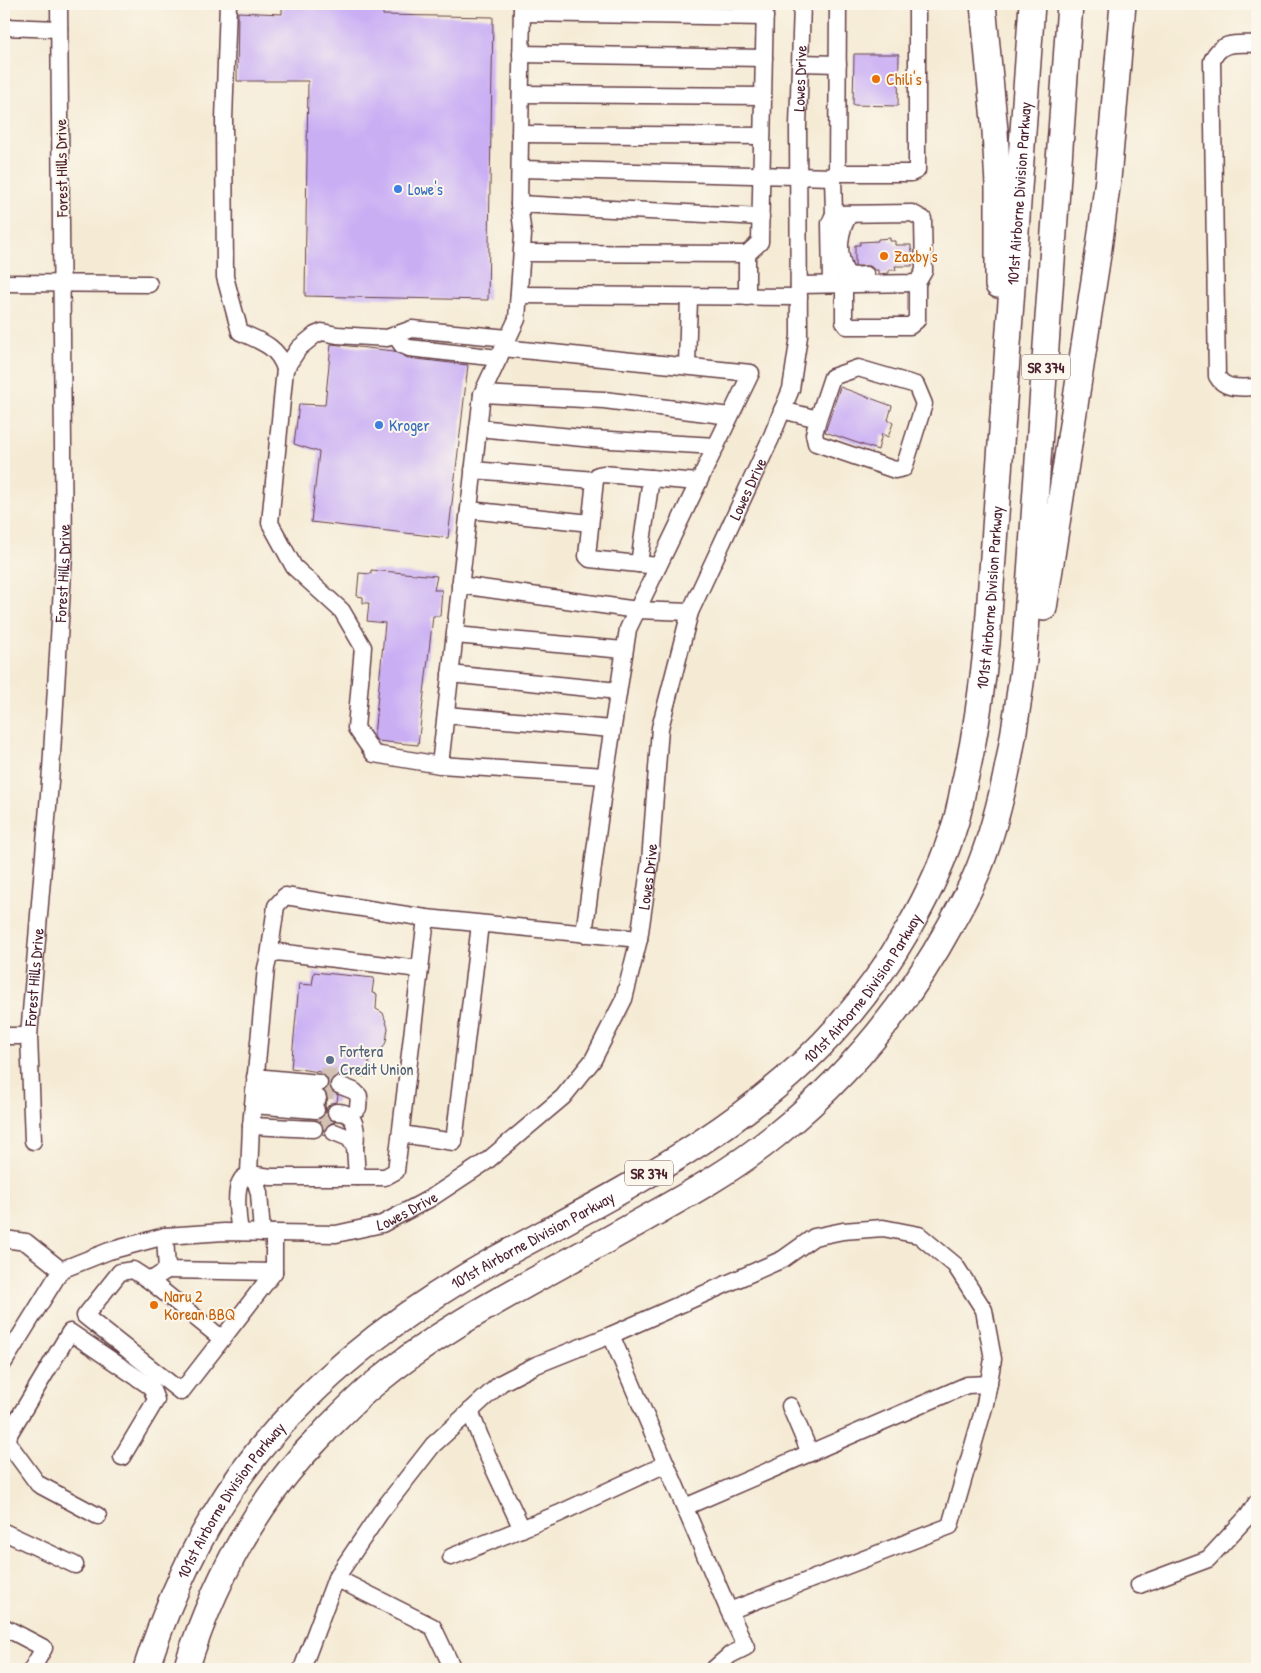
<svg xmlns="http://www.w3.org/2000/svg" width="1261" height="1673" viewBox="0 0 1261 1673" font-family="'Patrick Hand',sans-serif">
  <rect width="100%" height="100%" fill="#fbf7ec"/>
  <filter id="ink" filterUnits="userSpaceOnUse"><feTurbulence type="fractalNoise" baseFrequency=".02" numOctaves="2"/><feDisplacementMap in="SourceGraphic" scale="10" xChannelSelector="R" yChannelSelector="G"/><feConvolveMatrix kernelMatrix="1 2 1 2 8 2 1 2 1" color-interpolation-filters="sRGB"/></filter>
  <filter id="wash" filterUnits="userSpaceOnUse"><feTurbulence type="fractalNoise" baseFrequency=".0096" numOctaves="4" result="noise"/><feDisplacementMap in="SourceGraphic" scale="20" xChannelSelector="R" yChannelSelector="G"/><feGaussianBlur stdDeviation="1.12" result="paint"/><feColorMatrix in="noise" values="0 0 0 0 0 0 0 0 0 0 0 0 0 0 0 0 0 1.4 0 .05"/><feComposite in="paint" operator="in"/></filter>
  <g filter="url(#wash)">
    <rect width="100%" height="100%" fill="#f5ebd5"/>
    <g id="blocks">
      <path fill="#c9aef4" d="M282 4H383V15L493 17 488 300 305 296 308 81H237L238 12 282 14Z
        M854 54H899L898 106 853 105Z
        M890 238V241H895V245H911V250L912 249V266H895L896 270H889V273L878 274V270H875L870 266H855V245H860V242L878 241V239Z
        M331 344 394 351 408 358 468 365 448 538 311 522 319 452 294 444 299 404 325 405Z
        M840 387 892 406 888 420 893 423 888 437 882 434 878 450 825 432Z
        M371 570 437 576 434 590H442L440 616H433L418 745 377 741 374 736 385 623 367 621 369 603H363V597L357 596 359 573 371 574Z
        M314 972 374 978 372 993 377 994 376 1009 383 1013 388 1028 386 1042 382 1050 369 1058V1077L340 1074 333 1077 330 1081 329 1086 331 1091 338 1095 337 1102 331 1103 327 1107 326 1112 327 1117 335 1122 327 1124 325 1129V1135L322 1134 324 1129 323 1124 317 1120 324 1116 326 1111 325 1105 328 1099 325 1091 329 1084 328 1078 320 1072 291 1068 299 984 312 985Z"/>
    </g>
  </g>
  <g filter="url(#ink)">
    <use href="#blocks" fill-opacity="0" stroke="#643e44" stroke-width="1"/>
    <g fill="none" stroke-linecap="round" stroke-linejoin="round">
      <path stroke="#d3c2b3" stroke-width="16" stroke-dasharray="16 8" stroke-linecap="butt" d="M320 1076 340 1077
        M319 1089 338 1092
        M315 1120 335 1122"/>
      <defs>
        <g id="minor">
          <path d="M228 4 224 120 225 277 240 332C260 341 278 346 285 369L270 523 294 567 342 611 363 647 356 728 374 754 440 765 605 776"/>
          <path d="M522 13 765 17"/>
          <path d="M4 27 59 29"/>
          <path d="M1257 44C1239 44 1220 40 1212 61L1217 376C1225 391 1243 387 1257 387"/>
          <path d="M521 54 764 58"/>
          <path d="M800 63 838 64"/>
          <path d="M521 94 763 96"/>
          <path d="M520 134 762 136"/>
          <path d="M520 169 833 177"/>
          <path d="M837 173H911L917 170V4"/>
          <path d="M519 204 761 217"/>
          <path d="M850 214C838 231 837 254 846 273L852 276 866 275"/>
          <path d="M522 253 747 254"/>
          <path d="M4 283 149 284"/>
          <path d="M831 284 830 223 834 214"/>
          <path d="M844 284V322L847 326H910L917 320V283"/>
          <path d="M799 285 917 283 924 271 923 219 912 213 834 214 833 177 837 173 838 4"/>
          <path d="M519 295 799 297"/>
          <path d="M747 297V254L760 242 765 4"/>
          <path d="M395 335 402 345 409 348 499 358"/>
          <path d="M503 348 751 373 628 629 603 791 584 934"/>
          <path d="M687 366 689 297"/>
          <path d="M285 369 299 348 315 335 322 332 337 335 387 338 412 329 508 338"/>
          <path d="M482 394 604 400 730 416"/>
          <path d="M782 410 818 419 814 434 816 443 895 470 904 468 924 404 916 385 858 368 832 377 818 419"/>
          <path d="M478 428 593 439 716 446"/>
          <path d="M473 470 595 480"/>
          <path d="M469 510 590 523"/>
          <path d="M639 564 651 478"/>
          <path d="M658 566 590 559 587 556 595 480 598 475 603 474 698 482"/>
          <path d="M460 585 637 610 690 612"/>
          <path d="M455 635 624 650"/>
          <path d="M450 674 618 691"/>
          <path d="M446 715 612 729"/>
          <path d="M440 765 482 394 517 319 523 235 519 204 522 4"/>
          <path d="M269 956 276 906 285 896 426 918"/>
          <path d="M4 1036H29"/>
          <path d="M255 1077 319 1083"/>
          <path d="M339 1085 354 1091 359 1096 358 1108"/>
          <path d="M254 1091 318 1098"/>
          <path d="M253 1105 316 1110"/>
          <path d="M336 1112C340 1112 346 1113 348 1115 358 1122 356 1137 355 1147"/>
          <path d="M251 1126 314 1129"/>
          <path d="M334 1132 349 1138 355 1147 357 1177"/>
          <path d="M401 1134 454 1142 480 924"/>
          <path id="s1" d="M33 1141 29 1036 51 770 64 555 59 4"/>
          <path d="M240 1232C238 1220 234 1189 242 1179 244 1177 247 1176 249 1174L271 1177H385L396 1171 420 969"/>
          <path d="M262 1233 259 1193 256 1183 249 1174 251 1126 266 968 269 956 277 952 420 969 426 918 639 939"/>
          <path d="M165 1236 167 1270 274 1272V1233"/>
          <path d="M4 1239 26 1242 61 1270"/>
          <path d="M167 1270 150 1281 133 1270 120 1272 85 1316 181 1392 274 1272"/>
          <path d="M150 1281 221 1338"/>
          <path d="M611 1335 783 1259 814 1237 843 1231 883 1228 919 1235 955 1265 984 1310 993 1359 985 1404 950 1526 729 1611"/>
          <path id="s2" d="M4 1362 61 1270 109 1251 165 1236 224 1232 336 1234 382 1224 431 1198 487 1161 563 1097 593 1060 624 999 639 939 650 862 660 728 690 612 771 438 791 389 799 336 798 126 802 4"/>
          <path d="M790 1406 810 1453"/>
          <path d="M470 1411 486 1452 522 1529"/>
          <path d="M4 1431 9 1434 70 1332 151 1387 156 1400 122 1457"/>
          <path d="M9 1434 8 1443 38 1484 98 1516"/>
          <path d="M685 1507 967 1385 989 1384"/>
          <path d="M4 1532 75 1565"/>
          <path d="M451 1557 558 1514 666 1464"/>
          <path d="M336 1578 380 1513 433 1445 501 1383 536 1365 611 1335 729 1611 746 1647 730 1655 714 1669"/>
          <path d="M1139 1585 1208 1559 1248 1516 1257 1502"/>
          <path d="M4 1627 44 1648 32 1669"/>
          <path d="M302 1669 336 1578 433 1627 453 1669"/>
        </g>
        <g id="highway">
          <path d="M983 4 995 131 998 185V285"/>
          <path d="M1044 608 1099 248 1108 179 1123 4"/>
          <path id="s3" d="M146 1669C171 1592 206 1517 257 1453 321 1373 405 1310 494 1260 616 1193 745 1132 839 1026 888 971 935 892 956 821 960 808 962 793 965 780 976 734 982 688 987 642L1032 4"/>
          <path d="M186 1669C210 1593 247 1519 300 1458 309 1448 319 1438 328 1428 342 1414 357 1398 373 1385 443 1326 527 1285 607 1240 665 1207 725 1177 776 1135 850 1075 906 1007 951 924 961 906 971 888 979 868 1005 802 1015 730 1024 660L1070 4"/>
        </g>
      </defs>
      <use href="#minor" stroke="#643e44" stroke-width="19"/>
      <use href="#highway" stroke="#643e44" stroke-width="28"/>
      <use href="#minor" stroke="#fff" stroke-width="16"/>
      <use href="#highway" stroke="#fff" stroke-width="25"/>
    </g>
  </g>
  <g fill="#e8710a" stroke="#fbf7ec" stroke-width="2">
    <circle cx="876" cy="79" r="5"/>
    <circle cx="884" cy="256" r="5"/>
    <circle cx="154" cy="1305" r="5"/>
  </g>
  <g fill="#3f7fe0" stroke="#fbf7ec" stroke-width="2">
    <circle cx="398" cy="189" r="5"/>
    <circle cx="379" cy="425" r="5"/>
  </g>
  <circle fill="#5c6f8a" stroke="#fbf7ec" stroke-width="2" cx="330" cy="1060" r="5"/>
  <g text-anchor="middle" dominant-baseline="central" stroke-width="4" stroke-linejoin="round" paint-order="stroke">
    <g fill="#fbf7ec" stroke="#7f6065" stroke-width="1">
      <rect x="1022" y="354.5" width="48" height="25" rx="4"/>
      <rect x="625" y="1160.5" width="48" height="25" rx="4"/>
    </g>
    <g font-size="15" font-weight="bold" fill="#4a1f2b">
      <text x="1046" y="367">SR 374</text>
      <text x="649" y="1173">SR 374</text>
    </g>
    <g font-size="16" fill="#4a1f2b" stroke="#fbf7ec">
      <text stroke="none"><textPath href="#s2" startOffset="1724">Lowes Drive</textPath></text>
      <text transform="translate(61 168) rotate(-91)">Forest Hills Drive</text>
      <text stroke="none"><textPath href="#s3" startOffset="1840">101st Airborne Division Parkway</textPath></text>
      <text stroke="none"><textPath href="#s2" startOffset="1304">Lowes Drive</textPath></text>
      <text stroke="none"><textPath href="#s1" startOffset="569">Forest Hills Drive</textPath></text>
      <text stroke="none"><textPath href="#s3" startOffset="1435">101st Airborne Division Parkway</textPath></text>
      <text stroke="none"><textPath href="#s2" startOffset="899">Lowes Drive</textPath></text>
      <text stroke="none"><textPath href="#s1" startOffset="164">Forest Hills Drive</textPath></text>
      <text stroke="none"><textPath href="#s3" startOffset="1015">101st Airborne Division Parkway</textPath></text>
      <text stroke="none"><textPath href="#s2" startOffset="464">Lowes Drive</textPath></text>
      <text stroke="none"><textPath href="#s3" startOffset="595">101st Airborne Division Parkway</textPath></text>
      <text stroke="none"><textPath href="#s3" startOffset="190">101st Airborne Division Parkway</textPath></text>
    </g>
    <g font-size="16" fill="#c56008" stroke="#fbf7ec" text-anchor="start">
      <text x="886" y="79">Chili's</text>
      <text x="894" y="256">Zaxby's</text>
      <text x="164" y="1296">Naru 2<tspan x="164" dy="18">Korean BBQ</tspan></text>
    </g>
    <g font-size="16" fill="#366cbe" stroke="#fbf7ec" text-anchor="start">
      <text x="408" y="189">Lowe's</text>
      <text x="389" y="425">Kroger</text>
    </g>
    <g font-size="16" fill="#4e5e75" stroke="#fbf7ec" text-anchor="start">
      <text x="340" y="1051">Fortera<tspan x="340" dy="18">Credit Union</tspan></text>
    </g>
  </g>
  <rect width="1261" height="1673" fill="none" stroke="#fbf7ec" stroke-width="20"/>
</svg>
